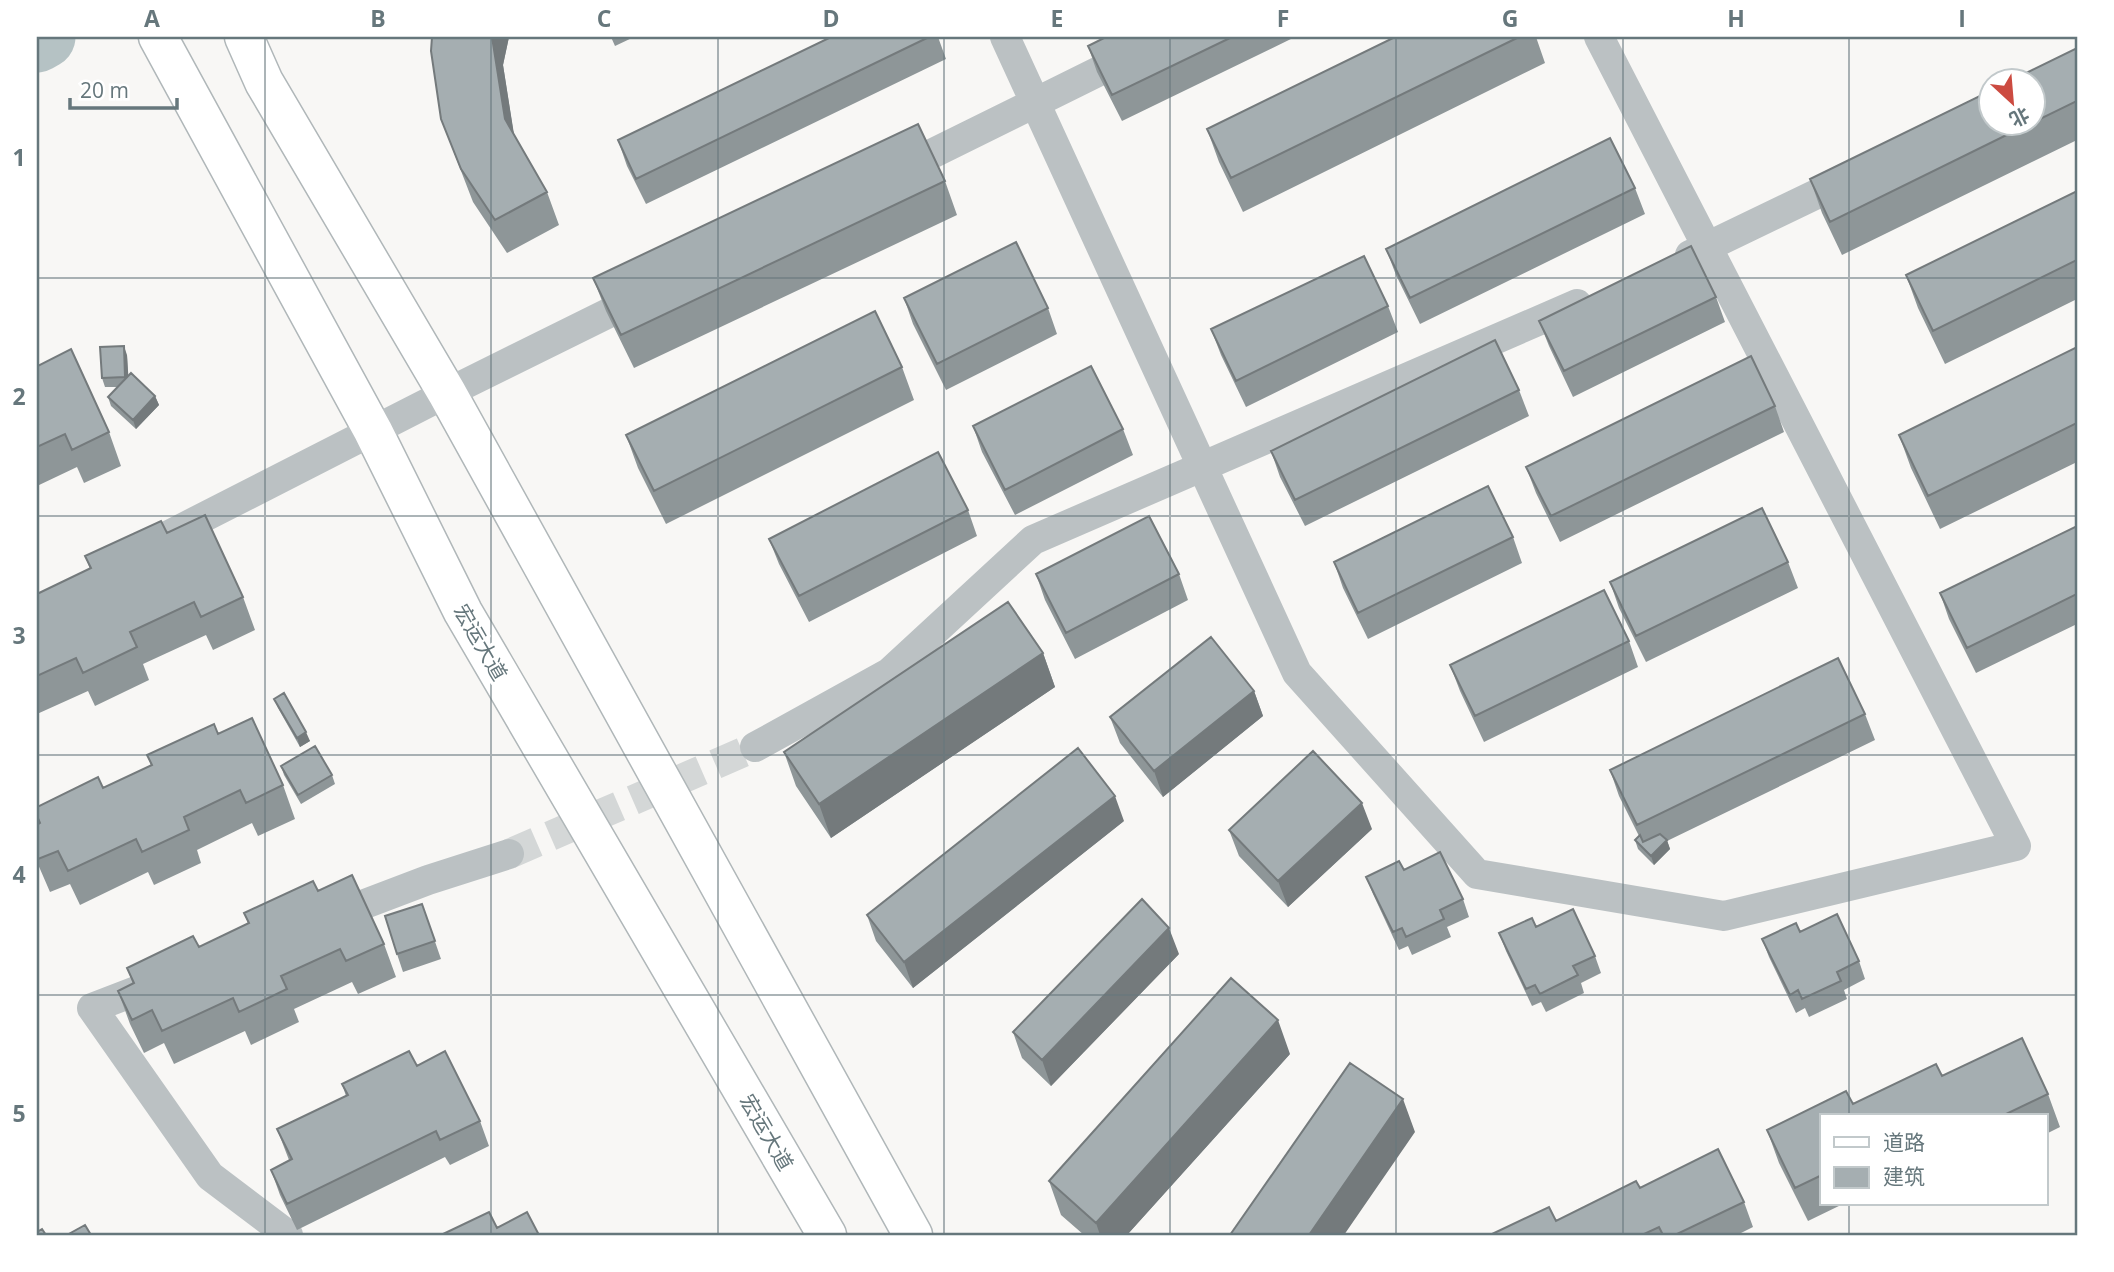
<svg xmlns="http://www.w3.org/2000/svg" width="2114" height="1272" viewBox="0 0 2114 1272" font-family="'Open Sans','Noto Sans SC',sans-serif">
  <rect width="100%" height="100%" fill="#f8f7f5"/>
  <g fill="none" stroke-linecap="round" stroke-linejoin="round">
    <path stroke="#b5c2c4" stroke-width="63" d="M37 41 44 37"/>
    <path stroke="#d4d7d7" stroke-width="30" stroke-dasharray="30 15" stroke-linecap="butt" d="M509 854 755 747"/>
    <defs>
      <path id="secondary" d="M158 37 373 431 463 612 827 1235
        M244 37 264 82 447 393 913 1235"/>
    </defs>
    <use href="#secondary" stroke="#b0b7b9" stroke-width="41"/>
    <path stroke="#bbc1c3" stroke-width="30" d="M1005 37 1297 673 1477 874 1724 916 2016 846 1599 37
      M895 172 1168 37
      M1690 255 1850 178
      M169 535 447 393 643 296
      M755 747 889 673 1033 540 1577 304
      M328 918 428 880 509 854
      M157 983 92 1008 210 1176 288 1235"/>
    <use href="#secondary" stroke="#fff" stroke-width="38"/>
  </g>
  <path fill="#8e9698" d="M432 37H509L503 65 514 136 547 192 559 225 507 253 473 202 441 119Z
    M611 37H634L615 46Z
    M831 37H938L946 59 646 204 627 166 618 140Z
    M1106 37H1295L1122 121 1097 72 1088 46Z
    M1395 37H1536L1545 63 1243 212 1219 162 1207 129Z
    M2077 48V140L1842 255 1822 213 1810 179Z
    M945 181 957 215 634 368 606 311 593 278Z
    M1635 188 1645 214 1420 324 1396 275 1386 249Z
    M2077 191V299L1945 364 1918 308 1906 275Z
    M1716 297 1725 322 1573 397 1549 346 1539 321Z
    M904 298 1048 308 1057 334 946 390 913 324Z
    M1388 306 1398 332 1246 407 1221 355 1211 329Z
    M2077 347V462L1940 529 1911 468 1899 435Z
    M127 355 128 376 155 396 159 405 136 429 111 406 108 397 118 387H105L102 378Z
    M37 364 109 432 121 466 84 483 77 467 37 486Z
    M902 367 914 400 666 524 638 468 626 435Z
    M1519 390 1529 416 1305 526 1280 477 1271 451Z
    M1775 406 1784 432 1560 542 1536 493 1526 467Z
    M973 426 1123 429 1133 455 1015 515 982 452Z
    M968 510 977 536 809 622 779 564 769 539Z
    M2077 526V624L1976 673 1949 619 1940 593Z
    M167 533 243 597 255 630 213 650 206 635 143 664 149 680 95 706 88 691 37 714V594L90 569 85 556Z
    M1513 537 1522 563 1368 639 1343 588 1334 562Z
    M1788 562 1798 588 1646 662 1619 608 1610 582Z
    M1036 574H1179L1188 600 1075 659 1045 600Z
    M1629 641 1638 667 1484 742 1460 691 1450 665Z
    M1043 653 1055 687 831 838 796 786 784 752Z
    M1254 691 1263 716 1163 797 1120 743 1110 717Z
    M274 699 310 741 300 747 278 708Z
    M1865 714 1875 740 1667 841 1670 849 1654 865 1638 849 1635 840 1639 836 1619 796 1610 770Z
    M218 734 283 785 295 819 258 836 252 823 197 850 201 863 154 885 148 872 80 905 70 884 50 892 37 862V825L39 824 37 819V807L103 788 151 765 147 755Z
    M281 766 332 775 335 784 301 804 284 775Z
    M1124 821 913 988 876 941 867 915Z
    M1372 829 1288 907 1239 856 1229 830Z
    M1404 870 1463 899 1469 917 1447 927 1451 937 1412 955 1408 946 1399 950 1373 894 1366 877Z
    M318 891 384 944 396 977 358 994 352 982 294 1009 299 1022 251 1045 245 1031 174 1064 164 1043 144 1053 130 1024 118 991 133 984 127 968 199 947 248 923 244 913Z
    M422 904 441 959 403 972 397 954Z
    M1536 927 1595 956 1601 973 1581 983 1584 993 1546 1012 1541 1002 1532 1006 1506 951 1499 933Z
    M1800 932 1859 961 1865 979 1844 990 1847 999 1809 1017 1805 1008 1796 1013 1769 957 1762 939Z
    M1179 954 1051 1086 1022 1058 1013 1032Z
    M1290 1054 1127 1235H1084L1061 1215 1049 1181Z
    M417 1066 480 1121 489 1146 450 1165 445 1157 297 1230 280 1195 271 1170 289 1160 277 1129 346 1096 342 1084Z
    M1942 1076 2048 1094 2060 1127 2046 1134V1116H1822V1204H1843L1808 1221 1779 1163 1767 1130Z
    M1640 1188 1744 1202 1753 1227 1737 1235H1490L1556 1221Z"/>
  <path fill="#747a7c" d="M492 37H509L503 65 517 153 505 119Z
    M124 346 127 355 129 386 125 377Z
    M155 396 159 405 136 429 133 420Z
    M1043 653 1055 687 831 838 819 804Z
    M1254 691 1263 716 1163 797 1154 771Z
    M306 732 310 741 300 747 297 738Z
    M1115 796 1124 821 913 988 904 962Z
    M1362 803 1372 829 1288 907 1278 881Z
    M1667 840 1670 849 1654 865 1651 856Z
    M1169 928 1179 954 1051 1086 1042 1060Z
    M1278 1020 1290 1054 1127 1235H1100L1096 1223Z
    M1403 1099 1415 1132 1344 1235H1309Z"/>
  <path fill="#a5aeb1" stroke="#747a7c" stroke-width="2" d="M432 37H492L505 119 547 192 495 220 461 169 441 119 431 51Z
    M831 37H929L636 179 618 140Z
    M1106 37H1232L1112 95 1088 46Z
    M1395 37H1519L1231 178 1207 129Z
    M2077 48V101L2034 122V80H2012Z
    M1992 90V122H2033L1830 222 1810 179Z
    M918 124 945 181 621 335 593 278Z
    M1610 138 1635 188 1410 298 1386 249Z
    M2077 191V260L1933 331 1906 275Z
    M1016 242 1048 308 937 364 904 298Z
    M1691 246 1716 297 1564 371 1539 321Z
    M1364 256 1388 306 1236 381 1211 329Z
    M875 311 902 367 654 491 626 435Z
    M1495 340 1519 390 1295 500 1271 451Z
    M124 346 125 377 102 378 100 347Z
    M2077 347V423L1928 496 1899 435Z
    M71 349 109 432 72 450 65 434 37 447V364L38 366Z
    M1751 356 1775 406 1551 516 1526 467Z
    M1091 366 1123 429 1005 490 973 426Z
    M131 373 155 396 133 420 108 397Z
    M938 452 968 510 799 596 769 539Z
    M1488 486 1513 537 1358 613 1334 562Z
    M1762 508 1788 562 1636 636 1610 582Z
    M205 515 243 597 201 617 194 602 130 632 137 647 83 673 76 658 37 676V594L91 568 85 556 161 521 167 533Z
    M1149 516 1179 574 1066 633 1036 574Z
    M2077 526V594L1967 648 1940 593Z
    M1604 590 1629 641 1475 716 1450 665Z
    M1008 602 1043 653 819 804 784 752Z
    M1211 637 1254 691 1154 771 1110 717Z
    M1838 658 1865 714 1637 825 1610 770Z
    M284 693 306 732 297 738 274 699Z
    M252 718 283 785 246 803 240 790 184 817 189 830 142 852 136 839 68 871 58 851 38 859 37 825 40 823 37 816V807L98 777 103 788 152 765 147 755 214 724 218 734Z
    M315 746 332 775 298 795 281 766Z
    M1078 748 1115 796 904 962 867 915Z
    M1313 751 1362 803 1278 881 1229 830Z
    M1660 834 1667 840 1651 856 1635 840 1640 835 1643 842Z
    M1440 852 1463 899 1440 910 1444 919 1406 937 1402 928 1393 932 1366 877 1399 861 1404 870Z
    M352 875 384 944 346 961 340 949 281 976 287 989 239 1012 233 998 162 1031 152 1010 132 1020 118 991 134 983 127 968 193 936 199 947 249 923 244 913 313 881 318 891Z
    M1142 899 1169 928 1042 1060 1013 1032Z
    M422 904 435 941 397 954 385 916Z
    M1573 909 1595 956 1573 966 1578 975 1540 994 1535 985 1526 989 1499 933 1532 918 1536 927Z
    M1837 914 1859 961 1837 972 1841 981 1802 999 1798 990 1790 995 1762 939 1796 923 1800 932Z
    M1231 978 1278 1020 1096 1223 1049 1181Z
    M2022 1038 2048 1094 2002 1116H1822V1175L1795 1188 1767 1130 1846 1091 1853 1104 1936 1064 1942 1076Z
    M409 1051 417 1066 445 1051 480 1121 440 1140 436 1131 287 1204 271 1170 292 1159 277 1129 348 1095 342 1084Z
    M1350 1063 1403 1099 1309 1235H1230Z
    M1718 1149 1744 1202 1675 1235H1663L1659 1227 1642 1235H1490L1549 1207 1556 1221 1636 1181 1640 1188Z
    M489 1212 497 1228 527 1212 539 1235H441Z
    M85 1225 91 1235H67Z
    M42 1229 46 1235H37V1232Z"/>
  <path fill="none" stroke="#66777c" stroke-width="2" stroke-opacity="0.55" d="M265 37V1235M491 37V1235M718 37V1235M944 37V1235M1170 37V1235M1396 37V1235M1623 37V1235M1849 37V1116M37 278H2077M37 516H2077M37 755H2077M37 995H2077M1849 1204V1235"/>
  <g text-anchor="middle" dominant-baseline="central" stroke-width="7" stroke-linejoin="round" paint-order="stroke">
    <g font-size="21" fill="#66777c" stroke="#fff">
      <text transform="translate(481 642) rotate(60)">宏运大道</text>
      <text transform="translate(767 1132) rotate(60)">宏运大道</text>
    </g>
  </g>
  <rect width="2114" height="1272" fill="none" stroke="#ffffff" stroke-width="77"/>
  <rect x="1820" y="1114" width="228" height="91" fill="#ffffff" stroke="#c2c9cb" stroke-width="2"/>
  <rect x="1834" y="1137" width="35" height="10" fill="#ffffff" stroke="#c2c9cb" stroke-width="2"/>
  <text x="1883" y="1150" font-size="21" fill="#66777c">道路</text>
  <rect x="1834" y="1167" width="35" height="21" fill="#a5aeb1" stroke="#c2c9cb" stroke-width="2"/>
  <text x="1883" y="1184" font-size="21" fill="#66777c">建筑</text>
  <g transform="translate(2012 102) rotate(154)"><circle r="33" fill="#ffffff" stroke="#c2c9cb" stroke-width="2"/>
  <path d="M0-5L12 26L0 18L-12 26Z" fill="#cc4b41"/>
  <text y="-10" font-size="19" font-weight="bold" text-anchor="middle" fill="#66777c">北</text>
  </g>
  <path d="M70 98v10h107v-10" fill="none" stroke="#66777c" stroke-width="3.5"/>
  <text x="80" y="98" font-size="21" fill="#66777c" stroke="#ffffff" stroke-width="5" paint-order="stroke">20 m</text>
  <rect x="38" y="38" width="2038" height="1196" fill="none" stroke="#66777c" stroke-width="2.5"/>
  <g font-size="23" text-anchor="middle" font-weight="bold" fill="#66777c">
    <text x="152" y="27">A</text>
    <text x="378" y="27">B</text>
    <text x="604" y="27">C</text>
    <text x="831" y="27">D</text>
    <text x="1057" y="27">E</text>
    <text x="1283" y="27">F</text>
    <text x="1510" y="27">G</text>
    <text x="1736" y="27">H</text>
    <text x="1962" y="27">I</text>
    <text x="19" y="166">1</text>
    <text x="19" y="405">2</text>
    <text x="19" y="644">3</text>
    <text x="19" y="883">4</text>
    <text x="19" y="1122">5</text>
  </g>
</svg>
